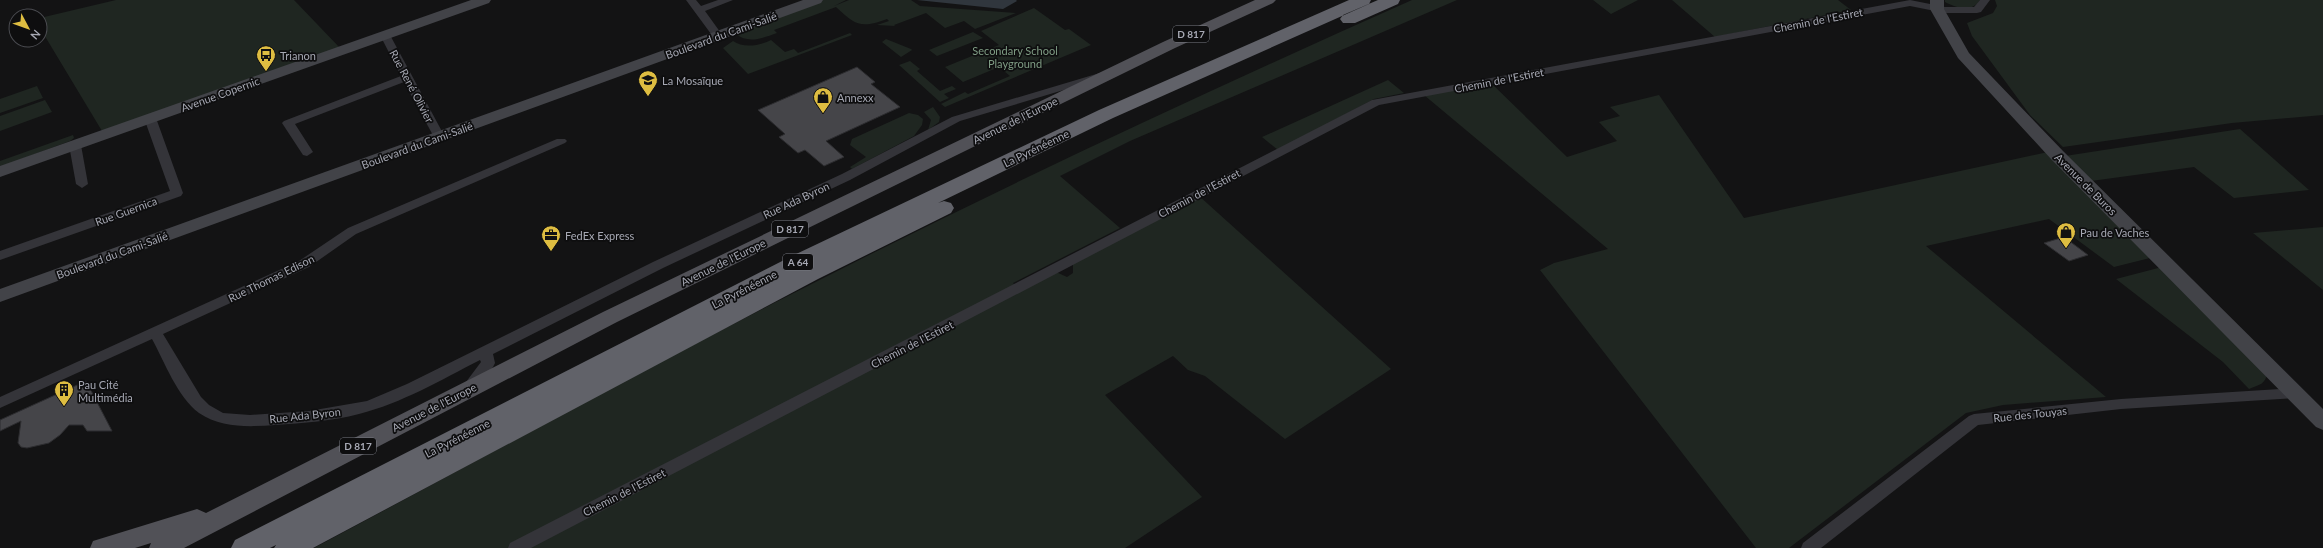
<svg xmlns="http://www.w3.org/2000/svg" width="2323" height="548" viewBox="0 0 2323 548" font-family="Lato,sans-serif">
  <rect width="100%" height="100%" fill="#131314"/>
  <path fill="#1f2621" d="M116 0H294L340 48 102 131 40 28V18Z
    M822 0H846L834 6 849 0H911L920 6 1016 13 975 29 964 21 945 28 926 13 894 25 895 26 877 25 889 21 887 19C861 29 855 25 836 7L774 30 777 33C763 38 748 44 736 34Z
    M1412 0H1457L1130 141 1060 176 1120 228 1013 283 1020 291 1056 272 1067 277 1073 273V263L1198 195 1391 369 1285 439 1205 376 1188 370 1173 356 1105 395 1202 497 1125 548H314C472 464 628 377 788 296 993 191 1201 94 1412 0Z
    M1593 0H1638L1611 14Z
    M1672 0H1838L1851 10 1715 37Z
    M1945 0H1980C1972 13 1956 8 1945 2Z
    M1995 0H2323V115L2232 123 2063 147 2030 115 1972 36 1967 23 1993 13 1997 6Z
    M1034 8 1065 30 1069 29 1091 45 945 107 941 104 965 92 968 94 1010 76 999 67 963 82 945 67 999 45 981 31Z
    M973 32 983 38 937 56 929 50Z
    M850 33 852 35 748 74 723 48 733 41C744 49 761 45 771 40L785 52 794 49 798 53Z
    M886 39 911 49 912 50 901 57 882 42Z
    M910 61 920 69 917 71 940 91 952 86 956 89 944 94 949 98 940 102 899 65Z
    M1388 80 1404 93 1374 99 1278 150 1262 137Z
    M1491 83 1567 157 1617 141 1599 122 1620 116 1610 107 1659 95 1744 218 2048 152 2150 258 2114 267 2049 219 1926 246 2106 397 2003 405 1966 413 1789 548H1756L1540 270 1554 263 1608 249 1424 95Z
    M37 86 43 98 0 113V99Z
    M45 100 52 112 0 131V116Z
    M933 107 940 117 939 122 928 130 931 120 924 112Z
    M909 113 918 115 923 119 922 125 914 136 852 169 850 167 866 157 850 145 852 139Z
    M2240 129 2309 190 2234 198 2194 167 2091 181 2065 156Z
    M73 135 74 138 70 141 0 167V161Z
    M2323 227V290L2253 233Z
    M2162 267 2267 373C2266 384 2259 385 2249 389L2223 362 2116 279Z"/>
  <path fill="#30363d" d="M917 0H1016L1017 1 1003 9Z"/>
  <path fill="#454549" stroke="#2d2d30" d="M857 67 875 82 871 84 900 107 826 141 844 157 824 166 805 150 798 153 779 137 785 134 758 110Z
    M2064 237 2088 255 2069 261 2044 243Z
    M86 381 112 431H87L83 425H69L60 435 49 443 27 448 21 447 18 443 21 421 0 431V420Z"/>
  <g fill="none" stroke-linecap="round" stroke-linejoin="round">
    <path fill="#343439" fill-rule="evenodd" d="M686 0H696L701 6 718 0H733L705 11 723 36 722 38H714Z
      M1910 0 1945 7H1974L1980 0H1990L1981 12 1977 13H1945L1910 6 1379 105 531 548H508L510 543 1372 100Z
      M385 32 390 35 445 137 443 139H435L404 82 295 124 313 152 307 156 303 155 282 123 284 121 401 76 380 35Z
      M1103 72 1108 75 1107 77 960 121 850 180 663 268 493 354 495 363 493 367C486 376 478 394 465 390L463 386 481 362 480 360C441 380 402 403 359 414 332 421 303 423 275 425 249 427 221 428 199 413 177 396 165 363 152 339L0 408V397L299 261 348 228 557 139H565L567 141 565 143 356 234 309 267 163 334 201 397 209 405 223 413 250 415 309 411 367 401 407 384 653 262 842 174 952 117Z
      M150 115 156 118 183 193 181 196 0 260V251L170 191 144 118Z
      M75 141 81 145 88 184 82 188 76 184 69 145Z
      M2294 388 2299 389 2301 393 2299 397 2294 398 2121 409 1978 425 1821 548H1801L1803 543 1969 416 1974 414 2121 399Z"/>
    <path fill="#424348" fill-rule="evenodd" d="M471 0H491L489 3 0 177V166Z
      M803 0H823L821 3 0 302V289Z
      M1930 0H1944V9L1969 53 2063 151 2323 409V430L2316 427 2051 159 1958 58 1930 9Z"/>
    <path fill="#515157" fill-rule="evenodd" d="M1255 0H1276L1273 3 1175 48 617 322 184 548H149L151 543 135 548H90L93 541 197 509 206 513 603 312 1163 42Z"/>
    <path fill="#616269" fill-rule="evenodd" d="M1349 0H1371L1369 4 1113 118 938 203 944 201 951 203 954 208 951 213 818 279 313 548H274L276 545 270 548H231L235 540 792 256 1099 110Z
      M1378 0H1400L1398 4 1355 23H1343L1340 19 1343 15Z"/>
  </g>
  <defs>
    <symbol id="bus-pin" viewBox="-11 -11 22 30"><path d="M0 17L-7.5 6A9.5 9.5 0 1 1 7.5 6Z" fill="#debd41" stroke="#0e0e0f"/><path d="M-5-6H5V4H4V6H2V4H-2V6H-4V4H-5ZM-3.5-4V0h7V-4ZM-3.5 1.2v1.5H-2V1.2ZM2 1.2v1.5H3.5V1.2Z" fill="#111"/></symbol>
    <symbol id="school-pin" viewBox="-11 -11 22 30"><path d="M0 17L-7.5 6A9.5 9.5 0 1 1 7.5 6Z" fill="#debd41" stroke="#0e0e0f"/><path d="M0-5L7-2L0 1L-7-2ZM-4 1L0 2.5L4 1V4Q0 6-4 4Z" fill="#111"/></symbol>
    <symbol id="shop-pin" viewBox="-11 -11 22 30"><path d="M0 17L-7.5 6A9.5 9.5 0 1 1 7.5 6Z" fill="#debd41" stroke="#0e0e0f"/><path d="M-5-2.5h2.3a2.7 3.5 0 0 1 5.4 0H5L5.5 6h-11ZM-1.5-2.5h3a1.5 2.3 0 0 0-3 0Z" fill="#111"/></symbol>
    <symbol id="office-pin" viewBox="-11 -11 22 30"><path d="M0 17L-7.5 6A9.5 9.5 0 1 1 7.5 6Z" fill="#debd41" stroke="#0e0e0f"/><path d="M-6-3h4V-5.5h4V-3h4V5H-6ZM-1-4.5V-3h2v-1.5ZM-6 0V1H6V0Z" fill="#111"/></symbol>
    <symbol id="building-pin" viewBox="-11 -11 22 30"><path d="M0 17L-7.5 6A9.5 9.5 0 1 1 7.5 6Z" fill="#debd41" stroke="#0e0e0f"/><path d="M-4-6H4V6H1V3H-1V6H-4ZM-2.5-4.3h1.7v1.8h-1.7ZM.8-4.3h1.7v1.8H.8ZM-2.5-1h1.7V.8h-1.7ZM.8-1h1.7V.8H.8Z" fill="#111"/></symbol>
  </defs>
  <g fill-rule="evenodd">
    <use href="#bus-pin" x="255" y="44" width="22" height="30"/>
    <use href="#school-pin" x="637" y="69" width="22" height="30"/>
    <use href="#shop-pin" x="812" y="86" width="22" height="30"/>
    <use href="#shop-pin" x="2055" y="221" width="22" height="30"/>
    <use href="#office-pin" x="540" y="224" width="22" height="30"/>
    <use href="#building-pin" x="53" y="379" width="22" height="30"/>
  </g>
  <g text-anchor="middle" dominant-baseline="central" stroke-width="3.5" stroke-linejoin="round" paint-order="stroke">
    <g fill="#0e0e0f" stroke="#787a82" stroke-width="1">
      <rect x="1173" y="26" width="36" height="16" rx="3"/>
      <rect x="772" y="221" width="36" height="16" rx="3"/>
      <rect x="783" y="254" width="30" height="16" rx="3"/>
      <rect x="340" y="438" width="36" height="16" rx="3"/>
    </g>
    <g font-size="10" font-weight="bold" fill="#a6a8b3">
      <text x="1191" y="34">D 817</text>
      <text x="790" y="229">D 817</text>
      <text x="798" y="262">A 64</text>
      <text x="358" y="446">D 817</text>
    </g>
    <g font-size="11" fill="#a6a8b3" stroke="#0e0e0f">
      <text transform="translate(1818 20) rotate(-11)">Chemin de l'Estiret</text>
      <text transform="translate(721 35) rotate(-20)">Boulevard du Cami-Salié</text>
      <text transform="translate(1499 80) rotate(-11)">Chemin de l'Estiret</text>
      <text transform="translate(412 86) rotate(62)">Rue René Olivier</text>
      <text transform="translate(220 94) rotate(-20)">Avenue Copernic</text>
      <text transform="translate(1015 120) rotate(-26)">Avenue de l'Europe</text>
      <text transform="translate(417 145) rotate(-20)">Boulevard du Cami-Salié</text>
      <text transform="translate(1036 148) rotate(-26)">La Pyrénéenne</text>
      <text transform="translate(2086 184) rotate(45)">Avenue de Buros</text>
      <text transform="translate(1199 193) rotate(-28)">Chemin de l'Estiret</text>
      <text transform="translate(796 200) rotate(-25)">Rue Ada Byron</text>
      <text transform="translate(126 211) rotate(-20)">Rue Guernica</text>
      <text transform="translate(112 255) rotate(-20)">Boulevard du Cami-Salié</text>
      <text transform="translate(723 262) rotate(-26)">Avenue de l'Europe</text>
      <text transform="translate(271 278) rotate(-26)">Rue Thomas Edison</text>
      <text transform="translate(744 289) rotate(-27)">La Pyrénéenne</text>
      <text transform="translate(912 344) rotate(-27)">Chemin de l'Estiret</text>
      <text transform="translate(434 407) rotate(-27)">Avenue de l'Europe</text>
      <text transform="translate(2030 414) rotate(-6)">Rue des Touyas</text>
      <text transform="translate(305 415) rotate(-6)">Rue Ada Byron</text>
      <text transform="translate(457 438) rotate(-27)">La Pyrénéenne</text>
      <text transform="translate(624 492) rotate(-27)">Chemin de l'Estiret</text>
    </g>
    <g font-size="11" fill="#7f9c84" stroke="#0e0e0f">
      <text x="1015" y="50">Secondary School<tspan x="1015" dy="13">Playground</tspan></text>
    </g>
    <g font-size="11" fill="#a6a8b3" stroke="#0e0e0f" text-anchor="start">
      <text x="280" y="55">Trianon</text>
      <text x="662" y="80">La Mosaïque</text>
      <text x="837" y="97">Annexx</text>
      <text x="2080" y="232">Pau de Vaches</text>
      <text x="565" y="235">FedEx Express</text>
      <text x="78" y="384">Pau Cité<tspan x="78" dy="13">Multimédia</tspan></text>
    </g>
  </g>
  <g transform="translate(28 28) rotate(131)"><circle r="19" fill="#0e0e0f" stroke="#4b4c51"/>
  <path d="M0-3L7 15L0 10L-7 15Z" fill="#debd41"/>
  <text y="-6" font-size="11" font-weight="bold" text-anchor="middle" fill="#a6a8b3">N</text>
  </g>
</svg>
